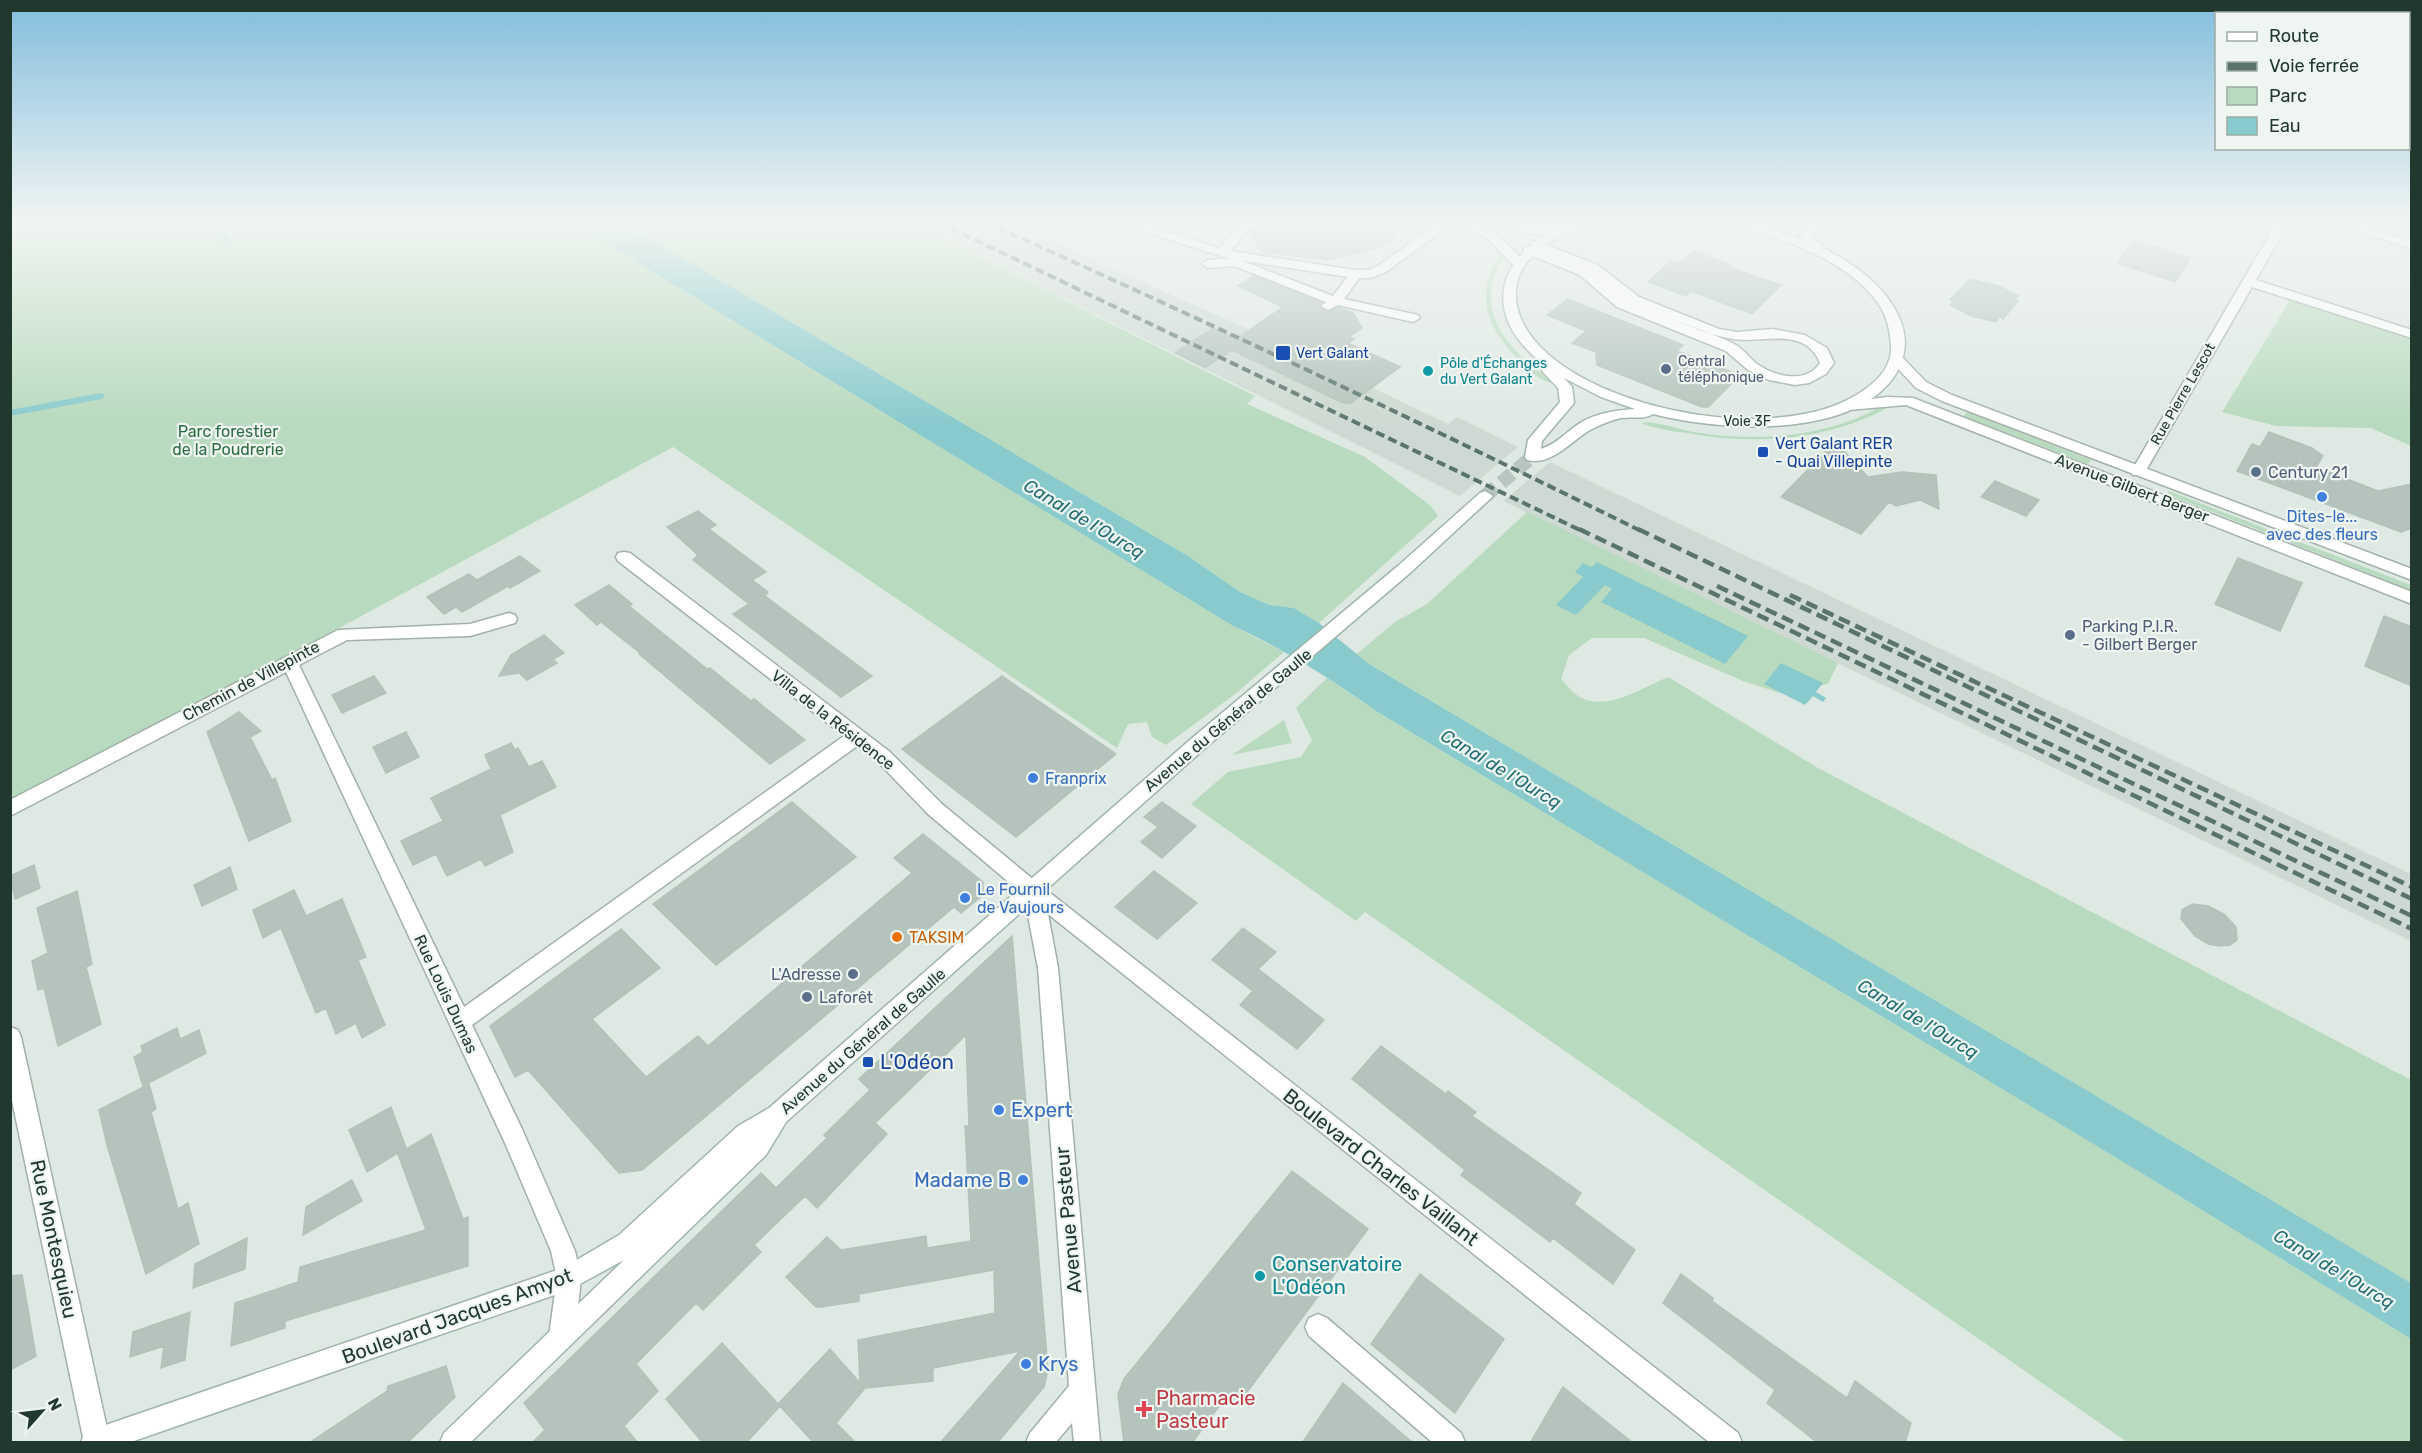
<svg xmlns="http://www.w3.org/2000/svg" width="2422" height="1453" viewBox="0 0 2422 1453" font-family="Rubik,sans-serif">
  <rect width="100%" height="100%" fill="#dfe9e3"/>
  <path fill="#cdd9d2" d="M910 222H1008L1277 342 1448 424 1457 417 1518 447 1460 496Z
    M1550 462 2411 874V941L1503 501Z"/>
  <path fill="#b8dabe" d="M11 222H571L1233 626 1284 652 1234 695 1166 745 1152 737 1147 722 1128 724 1117 748 673 447 354 620 11 800Z
    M621 222H910L1255 396 1247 404 1365 457 1430 505 1438 516 1319 623 1294 608 1269 605 1240 592 1188 556Z
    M1500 255 1505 256C1477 296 1494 332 1527 362 1534 369 1547 375 1551 383 1540 381 1529 370 1521 362 1488 330 1473 296 1500 255Z
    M2290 300 2411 338V446L2371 428 2276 426 2222 412Z
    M1882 406 1886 408 1882 411C1821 441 1753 445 1687 433 1672 431 1656 429 1641 423 1654 420 1684 431 1699 433 1761 442 1827 437 1882 406Z
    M1967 412 2091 460 2088 464 1963 416Z
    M2169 491 2411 585V590L2167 494Z
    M1527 512 1838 663 1828 684 1780 693 1743 681 1644 638H1592L1569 655 1561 679C1566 684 1572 692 1578 696 1606 713 1641 688 1668 677L1818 768 2411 1080V1283L1369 664 1357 654 1395 622 1427 604Z
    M1327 678 1376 711 2176 1194 2411 1339V1442H2127L1365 912 1356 921 1191 804 1228 772 1301 757 1312 740 1296 708Z
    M1284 720 1292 743 1232 755Z"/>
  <path fill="#89cacc" d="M571 222H621L1188 556 1240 592 1269 605 1294 608 1319 623 1369 664 2411 1283V1339L2176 1194 1376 711C1331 679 1284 649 1233 626Z
    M1597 562 1748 636 1725 664 1601 602 1612 589 1605 585 1576 615 1556 605 1583 577 1575 572 1583 563 1592 567Z
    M1781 663 1823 683 1816 692 1826 698 1823 702 1813 696 1805 705 1764 684Z"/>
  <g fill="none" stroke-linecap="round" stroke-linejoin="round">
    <path stroke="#89cacc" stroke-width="6" d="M210 222 226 236 227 243
      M10 413 101 396"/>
  </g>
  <path fill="#b4c4bc" stroke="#b2c2ba" stroke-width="1.5" d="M1258 222H1406L1390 242 1374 249 1329 260 1262 252 1249 233Z
    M2133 240 2191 258 2175 282 2117 263Z
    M1694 251 1732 265 1729 267 1781 285 1752 314 1691 291 1686 296 1648 282 1671 260 1679 263Z
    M1254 276 1322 303 1319 306 1327 312 1338 307 1353 313 1362 328 1349 337 1354 339 1348 343 1400 367 1350 404 1341 402 1232 350 1205 368 1175 353 1213 328 1236 339 1283 307 1238 286Z
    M1970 279 1999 286 2018 296 2014 300 2018 301 2003 319 1999 317 1996 322 1971 316 1950 305 1953 301 1950 300Z
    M1568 299 1683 345 1677 351 1740 375 1708 407H1702L1597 365 1596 352 1572 343 1586 331 1547 315Z
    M2269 432 2312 448 2323 456 2316 467 2378 491 2412 484V528L2401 532 2237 471 2252 444 2260 447Z
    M1840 447 1868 477 1902 472 1936 475 1939 509 1920 500 1896 506 1889 502 1861 534 1781 497 1828 449Z
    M1995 481 2039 500 2026 516 1981 497Z
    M698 511 716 525 709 529 766 572 752 580 768 592 765 596 872 676 841 697 733 614 749 604 693 560 698 555 667 527Z
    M520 556 540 571 510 588 508 586 462 612 456 607 444 614 427 597 469 574 477 580Z
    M2238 558 2302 583 2280 631 2215 604Z
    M609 585 632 604 629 606 707 669 710 668 751 701 754 699 805 740 770 764 639 654 640 653 601 622 597 625 575 605Z
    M2384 616 2412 627V686L2365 666Z
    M544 635 564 653 553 659 557 663 527 680 519 673 499 676 511 655Z
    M374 676 386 693 342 713 332 695Z
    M1002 676 1116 754 1016 837 902 749Z
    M239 712 261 731 250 737 272 780 275 778 291 821 249 841 207 732Z
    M406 732 419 757 386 773 373 747Z
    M511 743 515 750 518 748 529 767 542 761 556 787 500 815 513 852 485 866 481 859 447 876 436 854 413 865 401 841 443 821 431 798 491 769 485 755Z
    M792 802 856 857 716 965 653 904Z
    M1162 802 1196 826 1162 858 1141 842 1158 827 1144 817Z
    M923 834 983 882V895L961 913 954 907 642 1170 619 1173 528 1070 515 1077 490 1026 621 929 660 968 592 1019 646 1077 698 1036 708 1046 912 873 894 858Z
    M34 865 40 888 15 899 10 876Z
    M230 867 237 889 202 906 194 885Z
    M1154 871 1197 903 1157 939 1115 907Z
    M294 890 306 916 342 899 366 957 358 960 385 1025 362 1038 356 1023 336 1034 326 1008 316 1013 281 928 263 938 253 910Z
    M77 891 92 964 86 967 101 1024 58 1046 44 988 38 990 32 961 48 953 37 908Z
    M2192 904 2208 906 2224 914 2236 927 2237 940 2230 945 2220 946 2208 944 2195 936 2181 919 2182 910Z
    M1243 928 1276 952 1258 969 1324 1020 1297 1049 1240 1005 1253 991 1212 960Z
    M1012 936 1048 1370 1044 1387 997 1443H940L1020 1351 933 1368V1381L865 1388 836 1423 856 1443H814L778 1404 830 1349 860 1383 858 1340 995 1313 994 1270 859 1294V1301L821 1307H816L786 1277 827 1237 841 1250 926 1236 927 1248 971 1241 965 1126H969L966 1035 875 1123 887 1134 817 1208 805 1196 754 1245 761 1252 703 1310 696 1303 636 1364 658 1391 624 1426 638 1443H532L545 1430 524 1403 761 1173 776 1188 827 1138 824 1135 870 1090 859 1079Z
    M177 1028 180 1039 199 1030 206 1053 143 1086 134 1057 143 1052 141 1046Z
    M1381 1046 1446 1094 1448 1091 1476 1112 1472 1116 1581 1193 1574 1204 1635 1250 1613 1284 1553 1238 1550 1242 1461 1175 1465 1170 1352 1079Z
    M149 1084 156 1109 151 1112 178 1209 188 1203 199 1244 146 1274 107 1145 99 1110Z
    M391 1107 406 1148 367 1172 349 1130Z
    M431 1134 463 1219 468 1217V1266L285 1321V1328L231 1346 235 1303 298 1282 300 1267 426 1230 398 1154Z
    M1292 1171 1368 1229 1239 1403 1228 1394 1192 1443H1124L1118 1394 1124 1379Z
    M352 1180 362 1201 303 1235 306 1207Z
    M247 1238 245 1269 193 1288 195 1264Z
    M1420 1274 1504 1339 1455 1413 1371 1344Z
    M1681 1274 1713 1298 1712 1301 1847 1398 1855 1381 1911 1423 1905 1443H1818L1767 1403 1775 1390 1663 1303Z
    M22 1275 36 1356 10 1370V1276Z
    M190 1312 185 1360 161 1368 164 1346 130 1357 133 1332Z
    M722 1343 780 1406 746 1443H703L666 1399Z
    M446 1366 455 1397 407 1443H309L387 1391 388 1386Z
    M1343 1383 1413 1443H1302Z
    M1563 1387 1633 1443H1530Z"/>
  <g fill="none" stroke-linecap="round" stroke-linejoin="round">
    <path stroke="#b9c6bf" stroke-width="14" stroke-dasharray="14 7" stroke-linecap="butt" d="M1485 496 1532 457"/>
    <defs>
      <path id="pedestrian" d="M1235 258 1333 296 1349 275H1357L1359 278 1344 299 1418 315 1420 318 1413 322 1338 305 1328 310 1321 306 1326 302 1234 266 1208 268 1202 264 1208 260Z"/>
      <path id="minor" d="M1115 222H1135L1219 248 1243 222H1256L1230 251 1355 270H1369L1378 266 1440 222H1454L1386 272 1371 278H1355L1230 259Z
        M1456 222C1486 222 1507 239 1524 263L1518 267 1514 266 1489 240Z
        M1495 222C1508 222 1518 225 1530 226 1541 227 1559 222 1568 230 1556 240 1507 232 1495 222Z
        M2277 222H2289L2256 280 2412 330V338L2252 287 2145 472 2143 475H2133L2131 472Z
        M2330 222H2350L2412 241V249Z
        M1536 241 1598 265 1639 297 1719 329 1737 332 1772 329 1805 335 1827 348 1834 363 1826 374 1809 383 1795 385 1769 380 1748 370 1726 351 1617 307 1580 275 1525 253 1523 250 1525 247H1531L1532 242ZM1667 317C1689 326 1710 335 1733 339 1760 344 1805 325 1820 363 1806 384 1776 377 1757 364 1750 358 1744 350 1736 345 1715 334 1689 326 1667 317Z
        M624 552 630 553 890 752 942 804 1040 885 1738 1433 1742 1442H1709L1048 914 1058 968 1100 1442H1074L1072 1423 1056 1442H1026L1030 1433 1069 1386 1038 968 1024 895 928 814 878 762 857 746 472 1025 522 1129 575 1251 581 1278 575 1336 571 1345 562 1349 553 1345 549 1336 557 1278 551 1251 505 1143 286 672 10 816V800L338 630 470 624 509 613 515 615 517 619 515 623 470 636 347 640 299 665 464 1007 844 736 618 561 616 557 618 553Z
        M10 1027 18 1030 21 1037 110 1442H84L10 1091Z
        M1318 1314 1327 1318 1461 1433 1465 1442H1432L1309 1336 1305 1327 1309 1318Z"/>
      <path id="tertiary" d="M1897 356 1902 357 1926 382 1952 395 2412 569V580L1942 401 1916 388 1890 360Z
        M1887 397 1913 398 2412 592V604L1906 405 1848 410 1841 406 1848 402Z"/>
      <path id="secondary" d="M1574 222H1592C1585 228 1575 229 1567 233 1549 241 1528 255 1520 274 1510 298 1519 322 1535 341 1596 413 1786 447 1864 390 1879 380 1892 365 1891 346 1890 330 1887 316 1878 303 1853 268 1807 248 1767 235 1756 231 1738 229 1729 222H1751L1803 240 1799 233C1807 223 1813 222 1825 222L1812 234C1821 249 1832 252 1846 261 1870 276 1893 298 1902 325 1908 343 1904 362 1894 377 1849 440 1719 431 1653 414 1644 420 1632 416 1621 418 1612 420 1602 424 1594 428 1574 437 1553 467 1527 460L1525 457 1528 440 1560 402 1558 388 1542 371 1547 367C1476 315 1496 250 1574 222ZM1564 378 1601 397 1635 409C1617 410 1596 413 1580 423 1566 432 1557 444 1541 449L1542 441 1574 403 1572 387Z
        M1485 491 1493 496 1490 499 1410 573 1204 749 786 1122 766 1155 471 1442H440L444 1433 624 1260 569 1290 131 1442H81L85 1433 94 1429 563 1268 619 1235 738 1126 769 1108 1191 739 1399 565 1480 493Z"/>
    </defs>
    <use href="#pedestrian" stroke="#a2b0a9" stroke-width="3"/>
    <use href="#minor" stroke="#a2b0a9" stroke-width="3"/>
    <use href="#tertiary" stroke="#a2b0a9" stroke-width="3"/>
    <use href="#secondary" stroke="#9fb4aa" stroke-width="3"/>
    <use href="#pedestrian" fill="#fff" fill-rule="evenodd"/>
    <use href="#minor" fill="#fff" fill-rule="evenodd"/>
    <use href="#tertiary" fill="#fff" fill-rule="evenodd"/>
    <use href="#secondary" fill="#fff" fill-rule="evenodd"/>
    <path stroke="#5b746b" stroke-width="4" stroke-dasharray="9 4.5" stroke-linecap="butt" d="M938 222 1582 531
      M985 222C1206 321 1424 424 1641 531"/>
    <path stroke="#5b746b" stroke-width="4.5" stroke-dasharray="12 6" stroke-linecap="butt" d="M1579 529 2412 929
      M1638 529 2412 899
      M1717 586 2412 916
      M1790 595 2412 887"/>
  </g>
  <linearGradient id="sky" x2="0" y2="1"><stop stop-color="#82bddd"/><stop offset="0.52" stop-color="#f1f5f2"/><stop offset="1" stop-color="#f1f5f2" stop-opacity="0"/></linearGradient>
  <rect width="2422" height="426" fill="url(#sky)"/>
  <g fill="#1a4fb4" stroke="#eff6f2" stroke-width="2">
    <rect x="1275" y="345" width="16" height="16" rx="3"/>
    <rect x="1757" y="446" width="12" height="12" rx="3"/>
    <rect x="862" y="1056" width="12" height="12" rx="3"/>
  </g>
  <g fill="#5c6f8a" stroke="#eff6f2" stroke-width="2">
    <circle cx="1666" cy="369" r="6"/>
    <circle cx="2256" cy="472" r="6"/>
    <circle cx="2070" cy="635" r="6"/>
    <circle cx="853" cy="974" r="6"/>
    <circle cx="807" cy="997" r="6"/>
  </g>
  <g fill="#0f9aa8" stroke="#eff6f2" stroke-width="2">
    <circle cx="1428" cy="371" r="6"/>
    <circle cx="1260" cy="1276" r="6"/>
  </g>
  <g fill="#3f7fe0" stroke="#eff6f2" stroke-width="2">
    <circle cx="2322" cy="497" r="6"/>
    <circle cx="1033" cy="778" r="6"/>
    <circle cx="965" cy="898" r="6"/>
    <circle cx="999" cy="1110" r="6"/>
    <circle cx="1023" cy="1180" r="6"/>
    <circle cx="1026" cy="1364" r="6"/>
  </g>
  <circle fill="#e8710a" stroke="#eff6f2" stroke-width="2" cx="897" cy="937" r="6"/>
  <path fill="#e0444e" stroke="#eff6f2" stroke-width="2" d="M1141 1400h6v6h6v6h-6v6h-6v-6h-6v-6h6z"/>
  <g text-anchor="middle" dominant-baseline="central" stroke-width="4.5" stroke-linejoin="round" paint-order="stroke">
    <g font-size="14" fill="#164399" stroke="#eff6f2" text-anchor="start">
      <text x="1296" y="353">Vert Galant</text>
    </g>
    <g font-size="14" fill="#4e5e75" stroke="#eff6f2" text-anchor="start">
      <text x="1678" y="361">Central<tspan x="1678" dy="16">téléphonique</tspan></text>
    </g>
    <g font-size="14" fill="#0d838f" stroke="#eff6f2" text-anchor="start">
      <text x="1440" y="363">Pôle d'Échanges<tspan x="1440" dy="16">du Vert Galant</tspan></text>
    </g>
    <g font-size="14" fill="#21382f" stroke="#eff6f2">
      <text transform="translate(2183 394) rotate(-60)">Rue Pierre Lescot</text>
      <text x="1747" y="421">Voie 3F</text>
    </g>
    <g font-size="16" fill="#2d6d3f" stroke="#eff6f2">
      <text x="228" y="431">Parc forestier<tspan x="228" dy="18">de la Poudrerie</tspan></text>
    </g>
    <g font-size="16" fill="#164399" stroke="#eff6f2" text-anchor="start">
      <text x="1775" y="443">Vert Galant RER<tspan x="1775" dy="18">- Quai Villepinte</tspan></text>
    </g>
    <g font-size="16" fill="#4e5e75" stroke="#eff6f2" text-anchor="start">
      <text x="2268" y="472">Century 21</text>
      <text x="2082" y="626">Parking P.I.R.<tspan x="2082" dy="18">- Gilbert Berger</tspan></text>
      <text x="841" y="974" text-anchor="end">L'Adresse</text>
      <text x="819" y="997">Laforêt</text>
    </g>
    <g font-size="16" fill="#21382f" stroke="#eff6f2">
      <text transform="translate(2132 488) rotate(21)">Avenue Gilbert Berger</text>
      <text transform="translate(251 681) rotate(-28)">Chemin de Villepinte</text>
      <text transform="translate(833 720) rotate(38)">Villa de la Résidence</text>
      <text transform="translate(1228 720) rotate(-40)">Avenue du Général de Gaulle</text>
      <text transform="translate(446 994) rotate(65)">Rue Louis Dumas</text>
      <text transform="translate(863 1041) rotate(-41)">Avenue du Général de Gaulle</text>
    </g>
    <g font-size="16" fill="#366cbe" stroke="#eff6f2" text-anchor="start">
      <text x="2322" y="516" text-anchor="middle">Dites-le...<tspan x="2322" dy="18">avec des fleurs</tspan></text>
      <text x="1045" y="778">Franprix</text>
      <text x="977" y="889">Le Fournil<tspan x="977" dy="18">de Vaujours</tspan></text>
    </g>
    <g font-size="16" fill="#c56008" stroke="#eff6f2" text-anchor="start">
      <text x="909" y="937">TAKSIM</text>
    </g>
    <g font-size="18" font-style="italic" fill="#1f6c71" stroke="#eff6f2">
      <text transform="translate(1084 519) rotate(31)">Canal de l'Ourcq</text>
      <text transform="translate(1501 769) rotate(31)">Canal de l'Ourcq</text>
      <text transform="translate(1918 1019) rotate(31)">Canal de l'Ourcq</text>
      <text transform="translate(2334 1269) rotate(31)">Canal de l'Ourcq</text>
    </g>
    <g font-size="20" fill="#164399" stroke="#eff6f2" text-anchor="start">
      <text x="880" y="1062">L'Odéon</text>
    </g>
    <g font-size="20" fill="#366cbe" stroke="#eff6f2" text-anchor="start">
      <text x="1011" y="1110">Expert</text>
      <text x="1011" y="1180" text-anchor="end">Madame B</text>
      <text x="1038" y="1364">Krys</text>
    </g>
    <g font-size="20" fill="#21382f" stroke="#eff6f2">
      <text transform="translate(1381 1167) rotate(38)">Boulevard Charles Vaillant</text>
      <text transform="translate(1068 1220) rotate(-95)">Avenue Pasteur</text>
      <text transform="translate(54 1239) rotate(78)">Rue Montesquieu</text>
      <text transform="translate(457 1316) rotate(-20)">Boulevard Jacques Amyot</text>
    </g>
    <g font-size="20" fill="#0d838f" stroke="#eff6f2" text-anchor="start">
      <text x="1272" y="1264">Conservatoire<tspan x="1272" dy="23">L'Odéon</tspan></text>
    </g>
    <g font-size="20" fill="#be3a42" stroke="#eff6f2" text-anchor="start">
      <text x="1156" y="1398">Pharmacie<tspan x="1156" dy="23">Pasteur</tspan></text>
    </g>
  </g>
  <rect width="2422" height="1453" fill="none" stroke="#21382f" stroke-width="24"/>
  <rect x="2215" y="12" width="195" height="138" fill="#eff6f2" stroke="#9daaa4" stroke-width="1.5"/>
  <rect x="2227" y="32" width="30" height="9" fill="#ffffff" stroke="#9daaa4" stroke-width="1.5"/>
  <text x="2269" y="42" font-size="18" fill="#21382f">Route</text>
  <rect x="2227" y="62" width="30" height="9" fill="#5b746b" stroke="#9daaa4" stroke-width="1.5"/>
  <text x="2269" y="72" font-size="18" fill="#21382f">Voie ferrée</text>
  <rect x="2227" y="87" width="30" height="18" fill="#b8dabe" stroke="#9daaa4" stroke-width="1.5"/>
  <text x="2269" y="102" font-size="18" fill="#21382f">Parc</text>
  <rect x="2227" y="117" width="30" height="18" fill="#89cacc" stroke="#9daaa4" stroke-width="1.5"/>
  <text x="2269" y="132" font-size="18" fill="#21382f">Eau</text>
  <g transform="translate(42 1411) rotate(62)" stroke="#eff6f2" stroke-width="4.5" paint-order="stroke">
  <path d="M0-4.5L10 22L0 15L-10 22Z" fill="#21382f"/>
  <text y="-9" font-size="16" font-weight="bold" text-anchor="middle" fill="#21382f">N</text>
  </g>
</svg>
